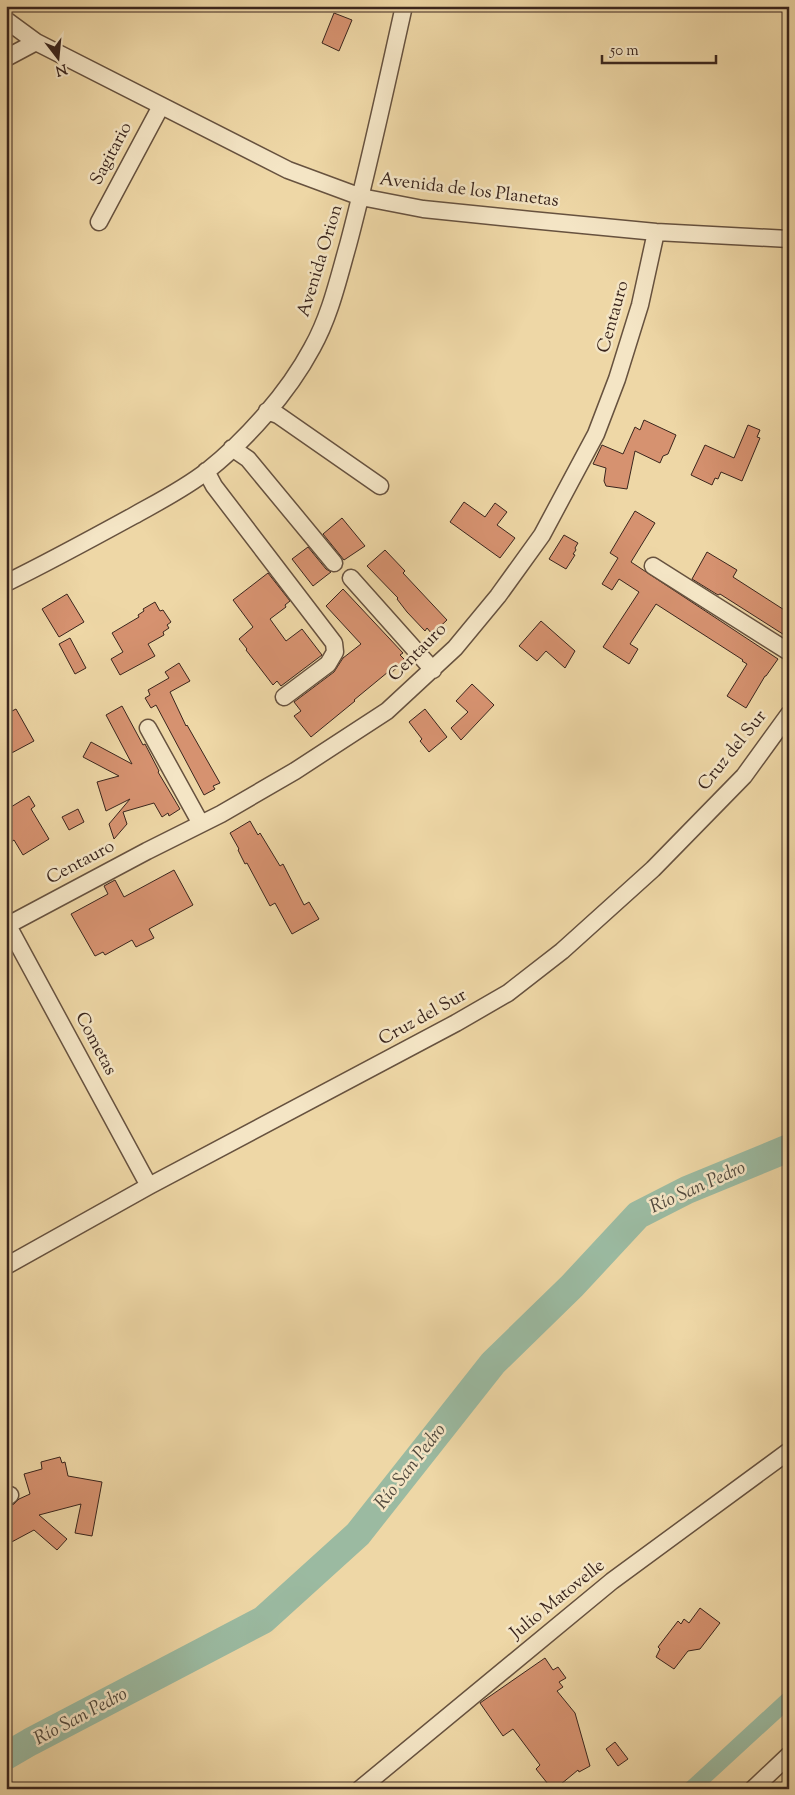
<svg xmlns="http://www.w3.org/2000/svg" width="795" height="1795" viewBox="0 0 795 1795" font-family="'Sorts Mill Goudy',serif">
  <rect width="100%" height="100%" fill="#eed7a6"/>
  <filter id="stains"><feTurbulence type="fractalNoise" baseFrequency=".004" numOctaves="4"/><feColorMatrix values="0 0 0 0 .2 0 0 0 0 .09 0 0 0 0 .02 0 0 0 .5 -.17"/></filter>
  <radialGradient id="worn" r=".72"><stop offset=".6" stop-color="#630" stop-opacity="0"/><stop offset="1" stop-color="#630" stop-opacity=".3"/></radialGradient>
  <g fill="none" stroke-linecap="round" stroke-linejoin="round">
    <path stroke="#9bbaa1" stroke-width="16" d="M691 1789 789 1699"/>
    <path stroke="#9bbaa1" stroke-width="28" d="M6 1756 30 1742 263 1620 358 1534 493 1363 572 1286 638 1215 687 1190 789 1148"/>
  </g>
  <path fill="#d69270" stroke="#3a251d" d="M334 13 352 20 339 51 322 43Z
    M644 420 676 435 668 454 663 456 660 463 635 451 627 489 606 486 604 481 606 468 593 464 602 445 623 454 635 427 640 430Z
    M748 425 760 430 757 437 760 438 742 481 721 472 718 479 715 478 712 485 691 475 705 445 734 458Z
    M464 502 485 517 495 503 507 512 497 525 515 538 500 558 450 522Z
    M635 511 655 523 631 562 778 659 766 676H765L746 708 727 696 747 664 742 661 743 660 656 604 630 644 638 649 629 664 603 647 639 592 619 579 612 590 602 584 618 558 610 553Z
    M342 518 365 546 344 560 323 534Z
    M564 535 578 543 575 548 576 550 573 554 575 555 566 569 549 559Z
    M308 547 326 569 331 572 313 586 292 559Z
    M385 550 405 571 403 573 447 620 432 634 427 628 425 631 407 612 397 599 398 598 367 566Z
    M707 552 737 570 733 577 789 613V638L720 594 718 595 692 579Z
    M268 573 290 601 285 605 286 607 270 619 286 641 302 629 322 655 281 686 277 681 273 685 246 650 247 649 239 639 253 627 233 600Z
    M343 589 403 653 400 655 405 660 390 674 388 672 354 700 355 701 311 737 294 716 301 711 294 702 334 672 343 658 361 644 326 606Z
    M67 594 84 622 59 637 42 609Z
    M155 602 160 611 163 610 171 622 167 625 169 628 163 632 164 635 148 644 155 656 120 675 111 659 123 652 112 633 139 617 138 615 144 611 143 609Z
    M541 621 575 651 565 668 546 651 537 661 519 646Z
    M70 638 86 668 75 674 59 644Z
    M179 663 190 681 170 692 186 726 187 725 220 783 213 786 215 789 204 795 156 705 151 708 145 698 150 695 148 690 169 678 165 672Z
    M472 684 494 705 461 740 451 728 468 712 456 701Z
    M122 706 143 745 145 744 159 771 158 772 180 809 169 816 168 813 162 817 154 803 123 812 127 824 114 839 109 824 130 799 106 811 97 782 119 776 83 757 91 742 132 764 106 715Z
    M16 709 34 741 6 756V714Z
    M425 709 447 737 429 752 420 741 422 739 409 722Z
    M29 796 35 806 31 809 49 839 23 855 14 840 11 842 6 835V810Z
    M78 809 84 822 69 830 62 817Z
    M250 821 258 835 260 833 280 866 283 864 304 905 309 902 319 919 292 934 275 903 270 906 247 863 245 864 238 850 239 849 230 833Z
    M174 870 193 905 149 929 154 938 136 947 132 940 105 955 103 952 95 956 71 914 108 894 104 886 115 880 124 897Z
    M60 1457 62 1463 65 1462 68 1476 102 1482 92 1536 75 1533 81 1504 39 1515 67 1539 57 1550 34 1530 6 1545V1507L14 1504 19 1499 30 1494 24 1474 42 1469 41 1462Z
    M700 1608 720 1623 700 1649 688 1651 674 1669 656 1657 660 1649 658 1647 678 1621 681 1624 684 1619 689 1623Z
    M545 1658 553 1670 558 1667 566 1678 559 1682 563 1687 557 1691 575 1713 590 1766 579 1772 578 1770 555 1789H552L536 1769 540 1765 513 1729 503 1736 480 1703Z
    M615 1742 628 1759 618 1766 606 1749Z"/>
  <g fill="none" stroke-linecap="round" stroke-linejoin="round">
    <defs>
      <path id="street" d="M6 20 36 42 288 170 361 197 423 209 531 220 656 232 789 239
        M6 58 36 42
        M99 222 161 106
        M267 411 278 415 380 486
        M232 448 248 459 334 563
        M206 471 214 486 334 643 335 652 328 664 284 697
        M653 566 789 652
        M351 578 433 670
        M6 583C49 562 91 539 133 516 158 502 184 489 207 471 246 440 288 393 312 348 330 316 338 280 348 245 369 166 386 86 404 6
        M148 728 201 824
        M6 922 149 1186
        M8 925 147 851 221 814 295 771 387 711 455 648 498 596 542 535 596 434 617 379 640 305 656 232
        M6 1266 149 1186 456 1023 508 993 562 951 653 869 744 776 789 714
        M6 1497 10 1495
        M360 1789 612 1581 789 1451
        M753 1789 789 1755"/>
    </defs>
    <use href="#street" stroke="#67523f" stroke-width="19"/>
    <use href="#street" stroke="#f4e5c5" stroke-width="16"/>
  </g>
  <g text-anchor="middle" dominant-baseline="central" stroke-width="5" stroke-linejoin="round" paint-order="stroke">
    <g font-size="18" fill="#3a251d" stroke="#f4e5c5">
      <text transform="translate(112 154) rotate(-62)">Sagitario</text>
      <text transform="translate(469 191) rotate(7)">Avenida de los Planetas</text>
      <text transform="translate(321 261) rotate(-73)">Avenida Orion</text>
      <text transform="translate(614 317) rotate(-74)">Centauro</text>
      <text transform="translate(418 653) rotate(-45)">Centauro</text>
      <text transform="translate(733 751) rotate(-51)">Cruz del Sur</text>
      <text transform="translate(81 863) rotate(-28)">Centauro</text>
      <text transform="translate(423 1018) rotate(-29)">Cruz del Sur</text>
      <text transform="translate(95 1044) rotate(62)">Cometas</text>
      <text transform="translate(558 1600) rotate(-39)">Julio Matovelle</text>
    </g>
    <g font-size="19" font-style="italic" fill="#524a3e" stroke="#f4e5c5">
      <text transform="translate(698 1188) rotate(-24)">Río San Pedro</text>
      <text transform="translate(411 1467) rotate(-52)">Río San Pedro</text>
      <text transform="translate(81 1717) rotate(-28)">Río San Pedro</text>
    </g>
  </g>
  <rect width="795" height="1795" fill="none" stroke="#eed7a6" stroke-width="25"/>
  <rect x="8" y="8" width="780" height="1780" fill="none" stroke="#3a251d" stroke-width="2.5"/>
  <rect x="12" y="12" width="770" height="1770" fill="none" stroke="#3a251d"/>
  <g transform="translate(58 58) rotate(164)" stroke="#f4e5c5" stroke-width="4" paint-order="stroke">
  <path d="M0-4L9 19L0 12L-9 19Z" fill="#3a251d"/>
  <text y="-8" font-size="14" font-weight="bold" text-anchor="middle" fill="#3a251d">N</text>
  </g>
  <path d="M602 55v8h114v-8" fill="none" stroke="#3a251d" stroke-width="2.5"/>
  <text x="610" y="55" font-size="15" fill="#3a251d" stroke="#f4e5c5" stroke-width="4" paint-order="stroke">50 m</text>
  <rect width="100%" height="100%" filter="url(#stains)"/>
  <rect width="100%" height="100%" fill="url(#worn)"/>
</svg>
